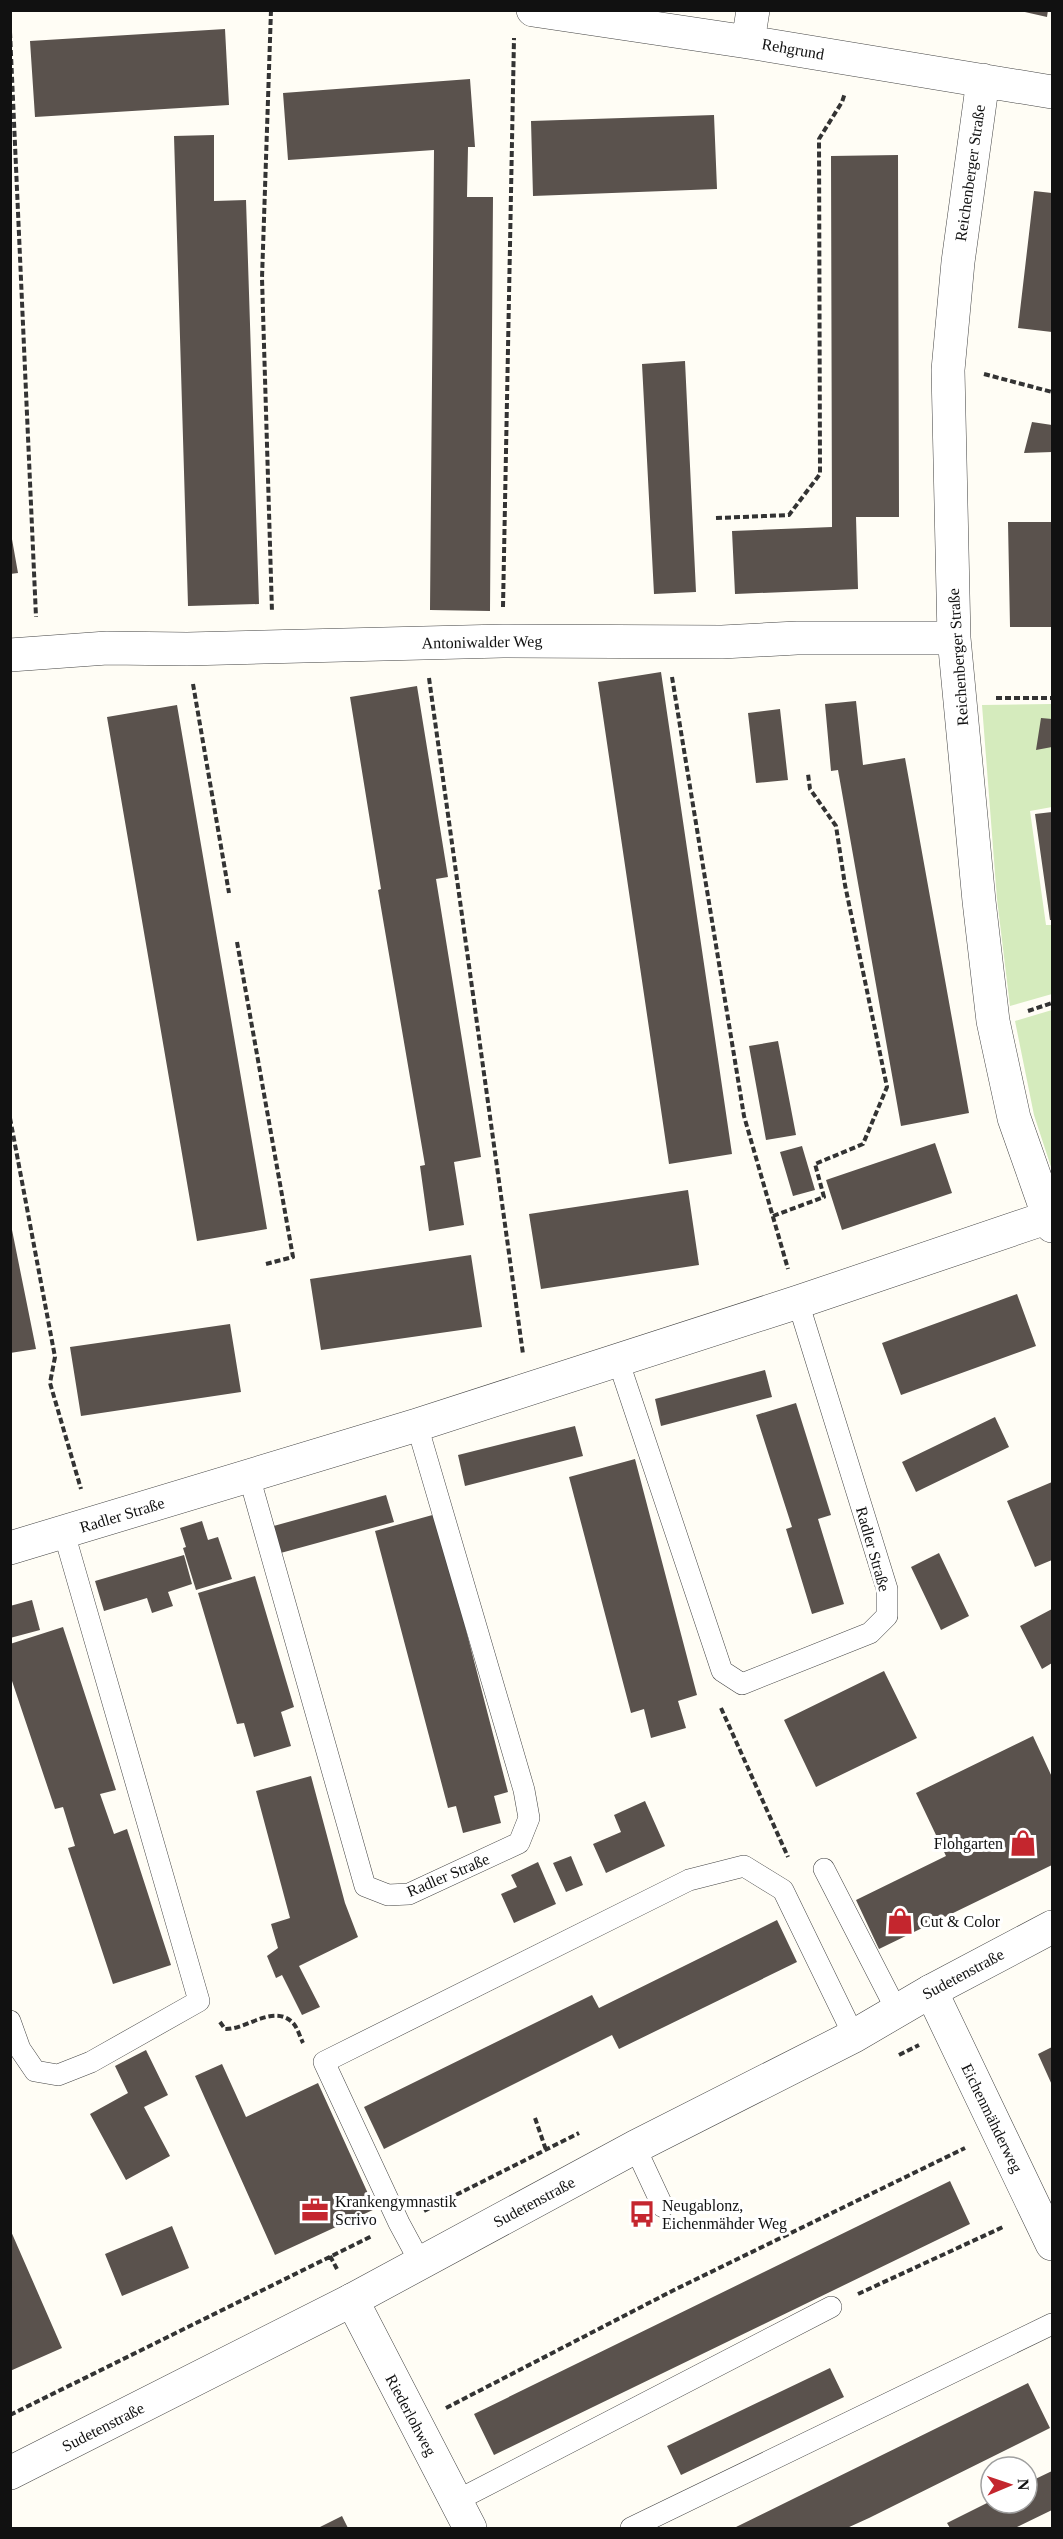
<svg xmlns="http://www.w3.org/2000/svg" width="1063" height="2539" viewBox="0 0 1063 2539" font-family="'Times New Roman',serif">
  <rect width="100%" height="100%" fill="#fffdf5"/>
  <path fill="#d5ebbd" d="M1052 704V807L1030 811 1046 925H1052V994L1010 1006 997 899 982 705Z
    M1052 1010V1170L1034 1115 1015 1021Z"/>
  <path fill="#5a524d" d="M1016 10H1048L1047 17Z
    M225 29 229 105 35 117 30 41Z
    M470 79 475 147H468L467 197H493L490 611 430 610 434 150 288 160 283 93Z
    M714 115 717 189 533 196 531 121Z
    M214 135V201L246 200 259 604 188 606 174 136Z
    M898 155 899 517H856L858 589 735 594 732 531 832 527 831 156Z
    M1034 191 1052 193V332L1018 328Z
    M685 361 696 592 654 594 642 364Z
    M1032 422 1052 425V452L1024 453Z
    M1008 522H1052V627H1010Z
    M10 528 18 573 10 574Z
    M661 672 732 1154 669 1164 598 682Z
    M417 686 448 877 436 879 481 1157 454 1162 464 1225 429 1231 420 1166 425 1165 378 890 381 889 350 697Z
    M856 701 863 765 905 758 969 1113 901 1126 838 770 831 771 825 704Z
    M177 705 267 1229 197 1241 107 717Z
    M780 709 788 780 756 783 748 713Z
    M1041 718 1052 719V747L1036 750Z
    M1052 812V920H1050L1035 814Z
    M778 1041 796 1135 766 1140 749 1046Z
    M935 1143 952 1193 842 1230 826 1180Z
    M802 1146 815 1190 793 1196 780 1152Z
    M688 1190 699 1265 541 1289 529 1214Z
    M10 1220 36 1349 10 1353Z
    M471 1255 482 1327 321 1350 310 1279Z
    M1017 1294 1036 1346 901 1395 882 1343Z
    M230 1324 241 1392 81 1416 70 1347Z
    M765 1370 772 1397 661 1426 655 1399Z
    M796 1403 831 1515 818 1519 844 1604 812 1614 786 1529 792 1527 756 1415Z
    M995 1417 1009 1447 916 1492 902 1462Z
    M575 1426 583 1456 465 1486 458 1455Z
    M635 1459 697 1695 678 1701 686 1728 651 1738 644 1709 631 1713 569 1477Z
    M1052 1482V1560L1035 1567 1007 1501Z
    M386 1495 394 1522 277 1554 270 1527Z
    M436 1514 508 1792 494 1796 501 1823 463 1833 456 1806 448 1808 375 1531Z
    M202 1521 208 1540 218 1537 232 1579 196 1590 183 1548 186 1547 180 1528Z
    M939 1553 969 1616 941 1630 911 1567Z
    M184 1555 192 1584 168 1592 173 1606 152 1613 147 1598 104 1611 95 1581Z
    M255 1576 294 1707 281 1712 291 1746 254 1757 244 1723 237 1724 198 1593Z
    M32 1600 40 1630 10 1638V1606Z
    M1052 1609V1663L1042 1669 1020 1626Z
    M63 1627 116 1790 100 1794 114 1834 127 1829 171 1965 113 1984 68 1848 75 1846 63 1807 55 1809 10 1675V1644Z
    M884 1671 917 1738 816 1787 784 1720Z
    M1033 1736 1052 1777V1865L879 1949 856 1900 946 1856 916 1793Z
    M311 1776 345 1903 358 1937 299 1966 320 2007 302 2015 282 1975 276 1978 267 1956 278 1948 271 1924 290 1918 256 1791Z
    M645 1801 665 1846 606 1873 593 1844 621 1832 614 1815Z
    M571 1856 583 1885 566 1892 553 1863Z
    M538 1862 556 1904 514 1923 501 1894 517 1887 511 1875Z
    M777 1920 797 1962 619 2049 612 2035 384 2149 364 2107 592 1995 599 2008Z
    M1052 2047V2085L1038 2054Z
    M146 2050 168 2095 144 2107 170 2156 126 2180 90 2114 128 2093 115 2066Z
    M222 2064 246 2117 318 2083 375 2209 275 2255 195 2076Z
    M950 2181 970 2224 494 2455 474 2414Z
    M172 2226 189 2268 122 2296 105 2254Z
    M10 2229 62 2348 10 2371Z
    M830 2368 844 2397 681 2475 667 2446Z
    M1028 2383 1050 2428 869 2518 847 2528H734Z
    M1052 2471V2510L1015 2528H950L947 2523 991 2501V2503H1027V2483Z
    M342 2516 348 2528H318Z"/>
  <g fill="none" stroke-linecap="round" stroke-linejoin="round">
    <defs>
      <path id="service" d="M618 1360 722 1671 742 1684 870 1633 887 1616V1589L798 1302
        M249 1476 365 1886 388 1895 409 1894 519 1843 529 1818 524 1790 417 1425
        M824 1869 897 2011
        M10 2021 20 2049 35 2071 58 2075 91 2062 199 2001 64 1533
        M635 2147 663 2207
        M420 2262 399 2223 324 2062 689 1880 744 1866 783 1890 854 2036
        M456 2501 831 2307
        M631 2528 1052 2324"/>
      <path id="minor" d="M533 10 748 42 1052 92
        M748 42 753 10
        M983 80 958 262 948 370 954 638 979 901 993 1021 1014 1118 1052 1226
        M10 655 107 648 187 649 503 641 722 642 797 638H954
        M10 1548 417 1425 798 1302 1049 1217
        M931 1991 1052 2244
        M352 2300 470 2528"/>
      <path id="tertiary" d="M10 2473 352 2300 635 2147 854 2036 931 1991 1052 1927"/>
    </defs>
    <use href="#service" stroke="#444" stroke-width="22"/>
    <use href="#minor" stroke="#444" stroke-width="34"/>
    <use href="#tertiary" stroke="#444" stroke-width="34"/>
    <path stroke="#333" stroke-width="4" stroke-dasharray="6 3" stroke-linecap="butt" d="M271 10 262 278 272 612
      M10 32 36 617
      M984 374 1052 392
      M716 518 789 515 820 474 819 139 842 102 845 93
      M503 607 514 38
      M672 677 744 1116 788 1269
      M429 678 523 1354
      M193 684 229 893
      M996 698H1052
      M237 942 293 1257 266 1264
      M1028 1011 1052 1003
      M10 1118 55 1357 50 1383 81 1489
      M773 1216 824 1197 815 1164 863 1144 887 1087 845 885 836 826 810 789 808 774
      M721 1708 788 1857
      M220 2022 225 2029C246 2030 273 2004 292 2022 297 2026 300 2037 303 2043
      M899 2055 919 2045
      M535 2118 546 2150
      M424 2211 579 2133
      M330 2256 337 2269
      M858 2294 1003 2227
      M446 2408 674 2290 965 2148
      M10 2415 372 2236"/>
    <use href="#service" stroke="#fff" stroke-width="21"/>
    <use href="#minor" stroke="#fff" stroke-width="33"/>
    <use href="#tertiary" stroke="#fff" stroke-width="33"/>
  </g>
  <defs>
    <symbol id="shop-bare" viewBox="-9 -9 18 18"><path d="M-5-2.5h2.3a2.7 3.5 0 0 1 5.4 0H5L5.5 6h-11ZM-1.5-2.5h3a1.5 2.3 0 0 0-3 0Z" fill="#c4262e" stroke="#fff" stroke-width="2.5" paint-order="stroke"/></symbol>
    <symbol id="office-bare" viewBox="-9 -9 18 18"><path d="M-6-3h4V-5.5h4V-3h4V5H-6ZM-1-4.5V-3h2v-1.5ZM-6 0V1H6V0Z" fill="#c4262e" stroke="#fff" stroke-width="2.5" paint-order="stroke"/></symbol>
    <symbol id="bus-bare" viewBox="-9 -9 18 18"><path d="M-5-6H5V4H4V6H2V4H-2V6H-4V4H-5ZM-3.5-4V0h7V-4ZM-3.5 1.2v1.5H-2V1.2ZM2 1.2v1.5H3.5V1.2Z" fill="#c4262e" stroke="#fff" stroke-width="2.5" paint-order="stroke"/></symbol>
  </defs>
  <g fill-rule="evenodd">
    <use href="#shop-bare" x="1004" y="1824" width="38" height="38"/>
    <use href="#shop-bare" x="881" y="1902" width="38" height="38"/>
    <use href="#office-bare" x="296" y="2191" width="38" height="38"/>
    <use href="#bus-bare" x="623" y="2195" width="38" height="38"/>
  </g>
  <g text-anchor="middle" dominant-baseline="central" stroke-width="6" stroke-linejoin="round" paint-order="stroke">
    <g font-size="16" fill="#111" stroke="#fff">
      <text transform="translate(793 49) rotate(10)">Rehgrund</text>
      <text transform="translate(970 173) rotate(-82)">Reichenberger Straße</text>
      <text transform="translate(482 642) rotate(-1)">Antoniwalder Weg</text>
      <text transform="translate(958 657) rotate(-94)">Reichenberger Straße</text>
      <text transform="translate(122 1515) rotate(-17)">Radler Straße</text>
      <text transform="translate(873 1549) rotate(74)">Radler Straße</text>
      <text transform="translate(448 1875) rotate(-23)">Radler Straße</text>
      <text transform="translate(963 1974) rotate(-28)">Sudetenstraße</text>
      <text transform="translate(992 2118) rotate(64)">Eichenmähderweg</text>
      <text transform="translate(534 2202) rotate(-28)">Sudetenstraße</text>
      <text transform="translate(411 2415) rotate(62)">Riederlohweg</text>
      <text transform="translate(103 2427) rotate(-27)">Sudetenstraße</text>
    </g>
    <g font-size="16" fill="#111" stroke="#fff" text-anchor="start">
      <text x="1003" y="1843" text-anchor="end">Flohgarten</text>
      <text x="920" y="1921">Cut &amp; Color</text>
      <text x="335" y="2201">Krankengymnastik<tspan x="335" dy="18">Scrivo</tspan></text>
      <text x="662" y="2205">Neugablonz,<tspan x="662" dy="18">Eichenmähder Weg</tspan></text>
    </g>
  </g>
  <rect width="1063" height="2539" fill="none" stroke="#111111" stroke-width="24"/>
  <g transform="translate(1009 2485) rotate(88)"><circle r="28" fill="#ffffff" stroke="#a0a0a0" stroke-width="1.5"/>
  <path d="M0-4.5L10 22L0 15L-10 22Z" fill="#c4262e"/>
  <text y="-9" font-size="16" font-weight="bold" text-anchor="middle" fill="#111111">N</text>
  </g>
</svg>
